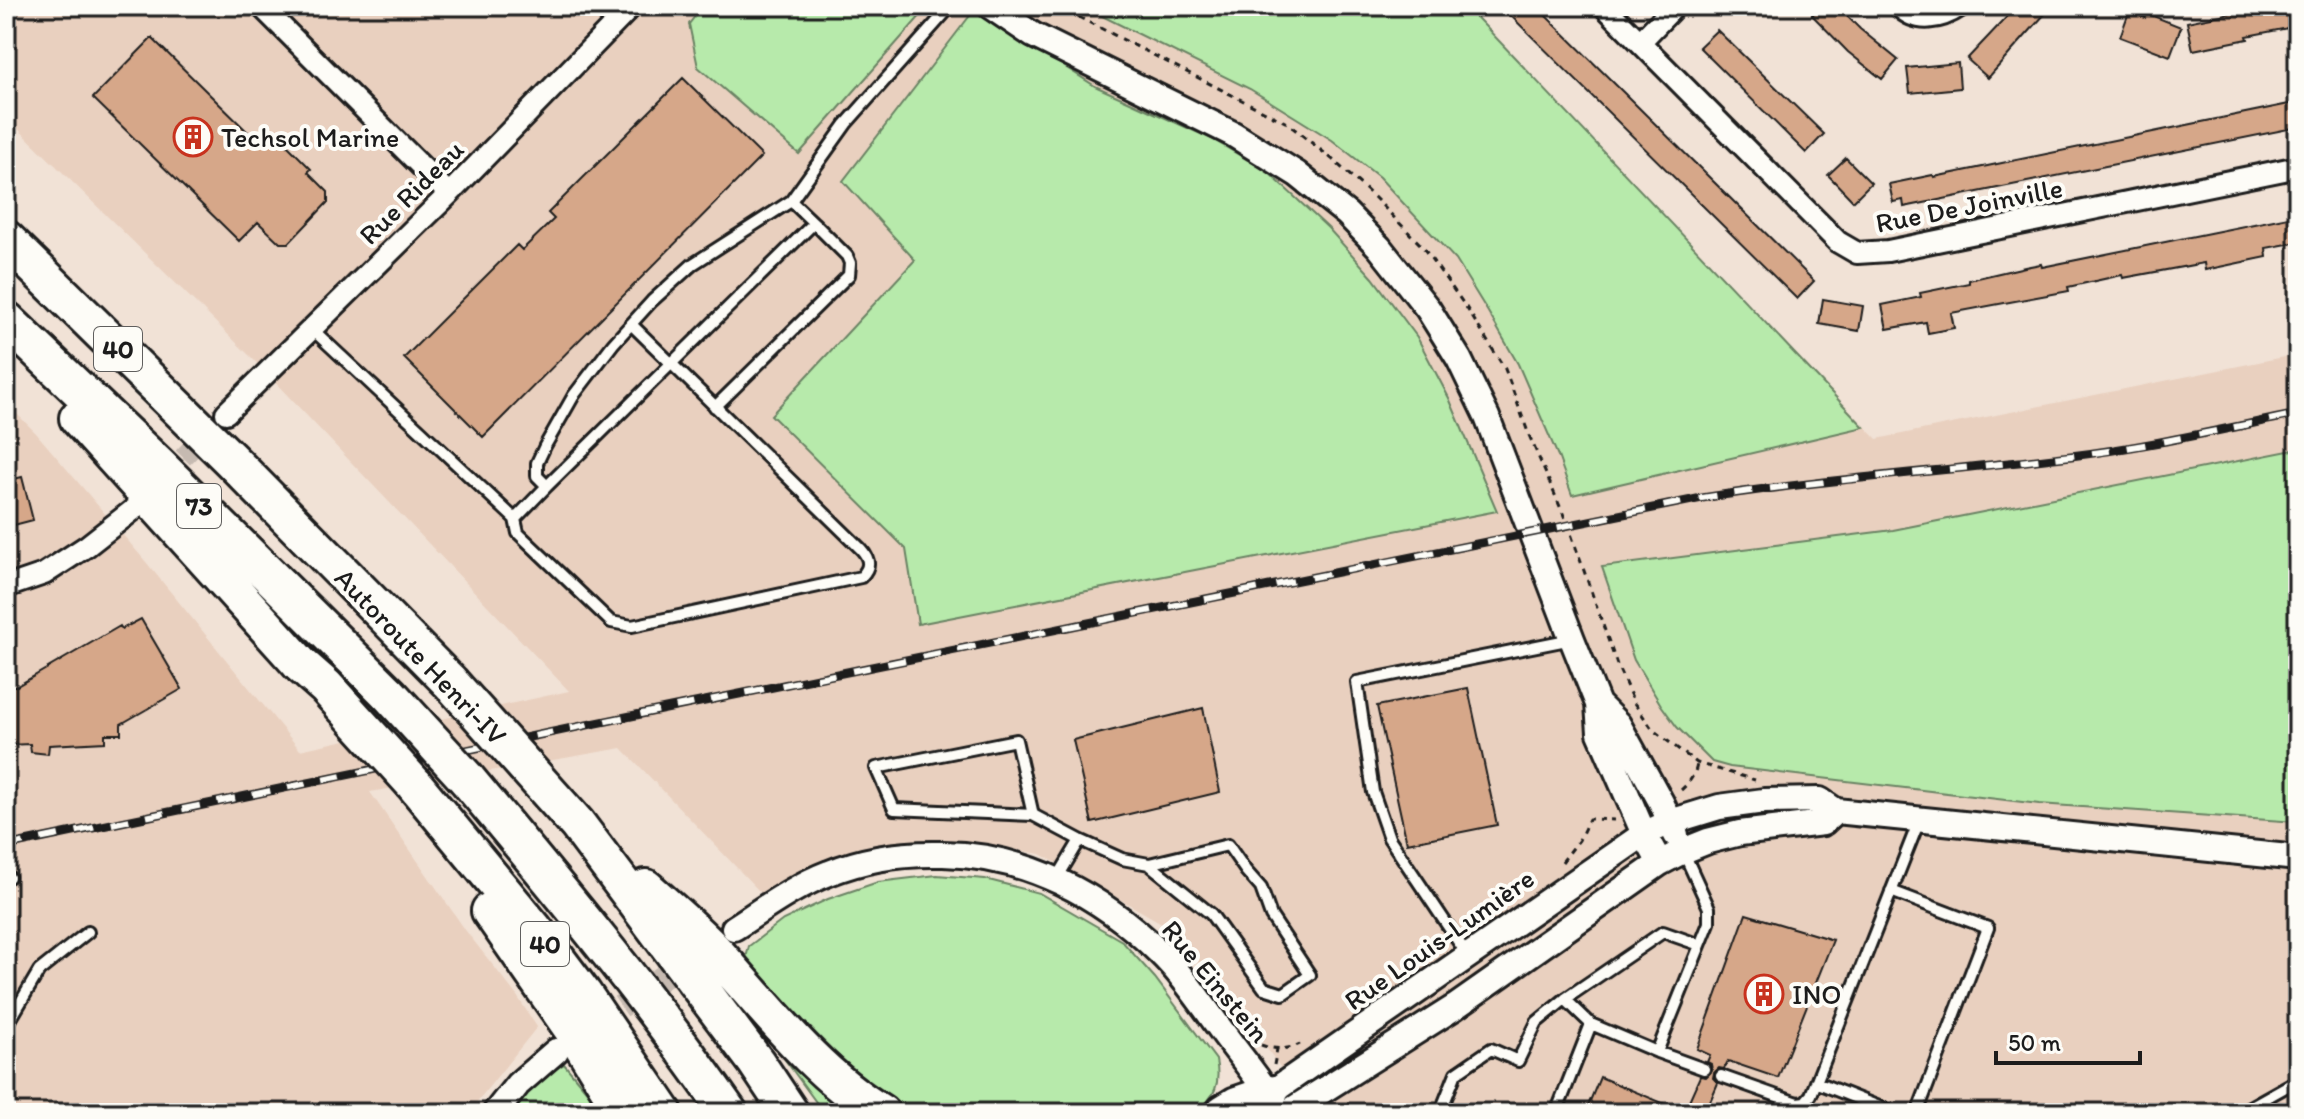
<svg xmlns="http://www.w3.org/2000/svg" width="2304" height="1119" viewBox="0 0 2304 1119" font-family="Itim,sans-serif">
  <rect width="100%" height="100%" fill="#f1e2d6"/>
  <filter id="ink" filterUnits="userSpaceOnUse"><feTurbulence type="fractalNoise" baseFrequency=".0125" numOctaves="2"/><feDisplacementMap in="SourceGraphic" scale="16" xChannelSelector="R" yChannelSelector="G"/><feConvolveMatrix kernelMatrix="1 2 1 2 8 2 1 2 1" color-interpolation-filters="sRGB"/></filter>
  <g filter="url(#ink)">
    <path fill="#e9d0bf" d="M6 6H1466L1877 439 2298 354V1113H1313L1233 1001 1165 925 1041 854 974 843 915 842 846 855 761 893 622 748 370 792 466 931 517 996 537 1027 468 1113H6V403L36 433 146 562 300 750 569 691 250 356 6 117Z"/>
    <path fill="#b7eaab" stroke="#6a8364" stroke-width="2" d="M703 6H929L799 154 698 67 689 24Z
      M1082 6H1466L1864 427 1572 495 1558 456 1518 364 1488 312 1456 260 1379 177 1332 140 1250 89Z
      M975 9 1095 86 1212 139 1268 172 1328 228 1373 278 1417 337 1449 398 1497 511 918 624 906 549 771 415 915 260 843 181Z
      M2298 449V822L2039 804 1730 767 1712 762 1677 727 1661 705 1634 660 1602 567 1893 530Z
      M937 875 985 879 1039 893 1122 941 1155 978 1216 1060C1221 1085 1215 1096 1196 1113H912C847 1073 797 1014 746 958L749 946 783 920 828 899 878 882Z
      M775 1046 863 1113H824Z
      M564 1064 605 1113H511C525 1094 543 1075 564 1064Z"/>
    <path fill="#d6a789" stroke="#1c1c1c" stroke-width="2" d="M1501 6H1536L1814 281 1797 299Z
      M1821 6H1837L1860 29 1898 60 1882 79 1848 52 1812 15Z
      M2017 6H2052L1988 78 1967 59Z
      M2255 6H2298V26L2247 36 2248 39 2193 50 2187 22 2255 8Z
      M2129 12 2145 18 2146 13 2181 27 2170 56 2120 37Z
      M1717 30 1824 134 1806 153 1699 47Z
      M152 38 259 143 272 130 311 169 308 172 328 192V202L289 243H280L258 222 239 241 93 98Z
      M1958 63 1960 88 1910 93 1907 68Z
      M683 78 762 156 483 437 404 358 517 245 522 250 554 219 548 213Z
      M2294 103 2298 127 1904 207 1903 200 1893 202 1889 184 1933 175 1934 177Z
      M1846 158 1871 183 1853 201 1828 175Z
      M2298 215V242L2266 248 2267 257 2205 270 2204 263 2123 278 2122 275 2068 287 2069 291 1951 313 1954 328 1928 333 1926 322 1887 329 1882 305 1921 297 1920 293 1969 283V280L2025 267 2041 264 2042 267Z
      M1823 299 1863 306 1859 331 1819 324Z
      M22 477 33 520 10 526 9 521 6 522V481Z
      M141 619 182 689 121 724V734H105V742L49 745 48 754 31 752 30 744 6 745V686H17L120 626 122 629Z
      M1468 688 1497 825 1407 843 1377 706Z
      M1203 708 1220 792 1092 823 1073 740Z
      M1746 914 1833 940 1778 1078 1728 1061 1724 1069 1719 1068 1714 1073 1713 1078 1718 1083 1705 1113H1585L1600 1077 1684 1112 1700 1076 1706 1077 1712 1071 1711 1064 1707 1062 1710 1055 1697 1049Z"/>
    <g fill="none" stroke-linecap="round" stroke-linejoin="round">
      <path stroke="#c6bab1" stroke-width="20" stroke-dasharray="20 10" stroke-linecap="butt" d="M162 479 226 413"/>
      <path stroke="#c6bab1" stroke-width="24" stroke-dasharray="24 12" stroke-linecap="butt" d="M591 1027 692 957"/>
      <defs>
        <path id="service" d="M791 201 814 223 547 486 537 476V463L545 446 574 395 613 344 652 301 693 264 791 201 846 124 951 6
          M312 329 515 519 518 533 611 622 632 626 861 577C871 567 870 559 861 549L631 324
          M715 407 849 275 850 263 847 256 814 223
          M515 519 547 486
          M1033 815 894 809 876 768 1016 740 1033 815 1080 840
          M6 878 9 877
          M1056 880 1080 840 1122 859 1149 864 1228 845 1246 871 1261 888 1271 916 1310 975 1283 994 1264 988 1211 914 1149 864
          M1891 891 1988 928 1917 1113
          M1468 956 1389 838 1373 792 1357 682 1572 639
          M1565 999 1591 1024
          M6 1027 39 971 88 932
          M1657 1052 1704 1069
          M1721 1076 1797 1103 1805 1102 1811 1095 1919 821
          M1816 1082 1894 1113
          M1440 1113 1456 1073 1491 1049 1518 1061 1537 1022 1565 999 1663 932 1700 945
          M1556 1113 1591 1024 1657 1052 1709 923V908L1683 851
          M2239 1113 2298 1080"/>
        <path id="minor" d="M261 6 449 194
          M1604 6 1838 242 1857 253 1888 251 2298 167
          M1899 6C1917 24 1941 19 1960 6
          M1640 42 1675 6
          M226 413 449 194 632 6
          M6 587 44 574 87 546 133 510"/>
        <path id="tertiary" d="M990 6 1033 35 1233 134 1297 174 1347 214 1379 247 1428 309 1459 359 1487 417 1572 639 1598 704 1600 733 1644 834 1660 863
          M1598 704 1618 724 1661 802 1676 835
          M734 928C765 908 795 886 829 873 865 858 904 853 943 854 1026 855 1101 895 1159 952 1183 975 1204 1007 1224 1034 1243 1060 1264 1085 1281 1113
          M1269 1094 1644 834 1670 822 1719 807 1764 801 1820 800 1836 811 2298 858
          M495 1113 518 1084 556 1051
          M1287 1113 1455 1007 1660 863 1683 851 1708 841 1740 833 1823 823 1836 811"/>
        <path id="motorway" d="M6 239 231 460 450 682
          M6 320 159 466 389 694
          M78 418 301 665
          M526 767 577 824 756 1062 790 1113
          M466 778C557 887 648 996 729 1113
          M414 784 534 929 583 994 664 1113
          M646 888C670 910 696 931 718 955 767 1009 817 1075 881 1113
          M490 911 575 1033 624 1113
          M1224 1113 1237 1105 1269 1094"/>
      </defs>
      <use href="#service" stroke="#1c1c1c" stroke-width="16"/>
      <use href="#minor" stroke="#1c1c1c" stroke-width="26"/>
      <use href="#tertiary" stroke="#1c1c1c" stroke-width="30"/>
      <use href="#motorway" stroke="#1c1c1c" stroke-width="42"/>
      <path stroke="#1c1c1c" stroke-width="3" stroke-dasharray="6 6" stroke-linecap="butt" d="M1057 6 1287 123 1332 159 1374 197 1422 246 1466 307 1505 369 1529 435 1568 525 1617 665 1634 703 1653 730 1697 763 1755 780
        M1681 790C1689 783 1696 774 1697 763
        M1562 862 1579 840 1589 819 1614 820
        M1261 1045C1275 1050 1287 1050 1300 1044
        M1274 1065 1277 1049"/>
      <use href="#service" stroke="#fdfcf7" stroke-width="10"/>
      <use href="#minor" stroke="#fdfcf7" stroke-width="20"/>
      <use href="#tertiary" stroke="#fdfcf7" stroke-width="24"/>
      <use href="#motorway" stroke="#fdfcf7" stroke-width="36"/>
      <defs>
        <path id="rail" d="M6 846 582 726 1702 498C1824 479 1948 471 2071 456 2147 447 2223 429 2298 414"/>
      </defs>
      <use href="#rail" stroke="#1c1c1c" stroke-width="9"/>
      <use href="#rail" stroke="#fdfcf7" stroke-width="6" stroke-dasharray="18" stroke-linecap="butt"/>
      <defs>
        <path id="motorway-bridge" d="M301 665 326 687 414 784
          M450 682 526 767
          M389 694 466 778"/>
      </defs>
      <use href="#motorway-bridge" stroke="#1c1c1c" stroke-width="42" stroke-linecap="butt"/>
      <use href="#motorway-bridge" stroke="#fdfcf7" stroke-width="36"/>
    </g>
  </g>
  <defs>
    <symbol id="building-ring" viewBox="-11 -11 22 22"><circle r="9.5" fill="#fdfcf7" stroke="#c8321e" stroke-width="1.5"/><path d="M-4-6H4V6H1V3H-1V6H-4ZM-2.5-4.3h1.7v1.8h-1.7ZM.8-4.3h1.7v1.8H.8ZM-2.5-1h1.7V.8h-1.7ZM.8-1h1.7V.8H.8Z" fill="#c8321e"/></symbol>
  </defs>
  <g fill-rule="evenodd">
    <use href="#building-ring" x="171" y="115" width="44" height="44"/>
    <use href="#building-ring" x="1742" y="972" width="44" height="44"/>
  </g>
  <g text-anchor="middle" dominant-baseline="central" stroke-width="8" stroke-linejoin="round" paint-order="stroke">
    <g fill="#fdfcf7" stroke="#605f5e" stroke-width="2">
      <rect x="94" y="327" width="48" height="44" rx="6"/>
      <rect x="177" y="484" width="44" height="44" rx="6"/>
      <rect x="521" y="922" width="48" height="44" rx="6"/>
    </g>
    <g font-size="26" font-weight="bold" fill="#1c1c1c">
      <text x="118" y="349">40</text>
      <text x="199" y="506">73</text>
      <text x="545" y="944">40</text>
    </g>
    <g font-size="28" fill="#1c1c1c" stroke="#fdfcf7" text-anchor="start">
      <text x="221" y="137">Techsol Marine</text>
      <text x="1792" y="994">INO</text>
    </g>
    <g font-size="28" fill="#1c1c1c" stroke="#fdfcf7">
      <text transform="translate(411 192) rotate(-45)">Rue Rideau</text>
      <text transform="translate(1969 205) rotate(-11)">Rue De Joinville</text>
      <text transform="translate(421 656) rotate(46)">Autoroute Henri-IV</text>
      <text transform="translate(1439 939) rotate(-35)">Rue Louis-Lumière</text>
      <text transform="translate(1216 981) rotate(50)">Rue Einstein</text>
    </g>
  </g>
  <rect width="2304" height="1119" fill="none" stroke="#fdfcf7" stroke-width="32"/>
  <rect x="16" y="16" width="2272" height="1087" fill="none" stroke="#1c1c1c" stroke-width="3" filter="url(#ink)"/>
  <path d="M1996 1051v12h144v-12" fill="none" stroke="#1c1c1c" stroke-width="4"/>
  <text x="2008" y="1051" font-size="24" fill="#1c1c1c" stroke="#fdfcf7" stroke-width="6" paint-order="stroke">50 m</text>
</svg>
